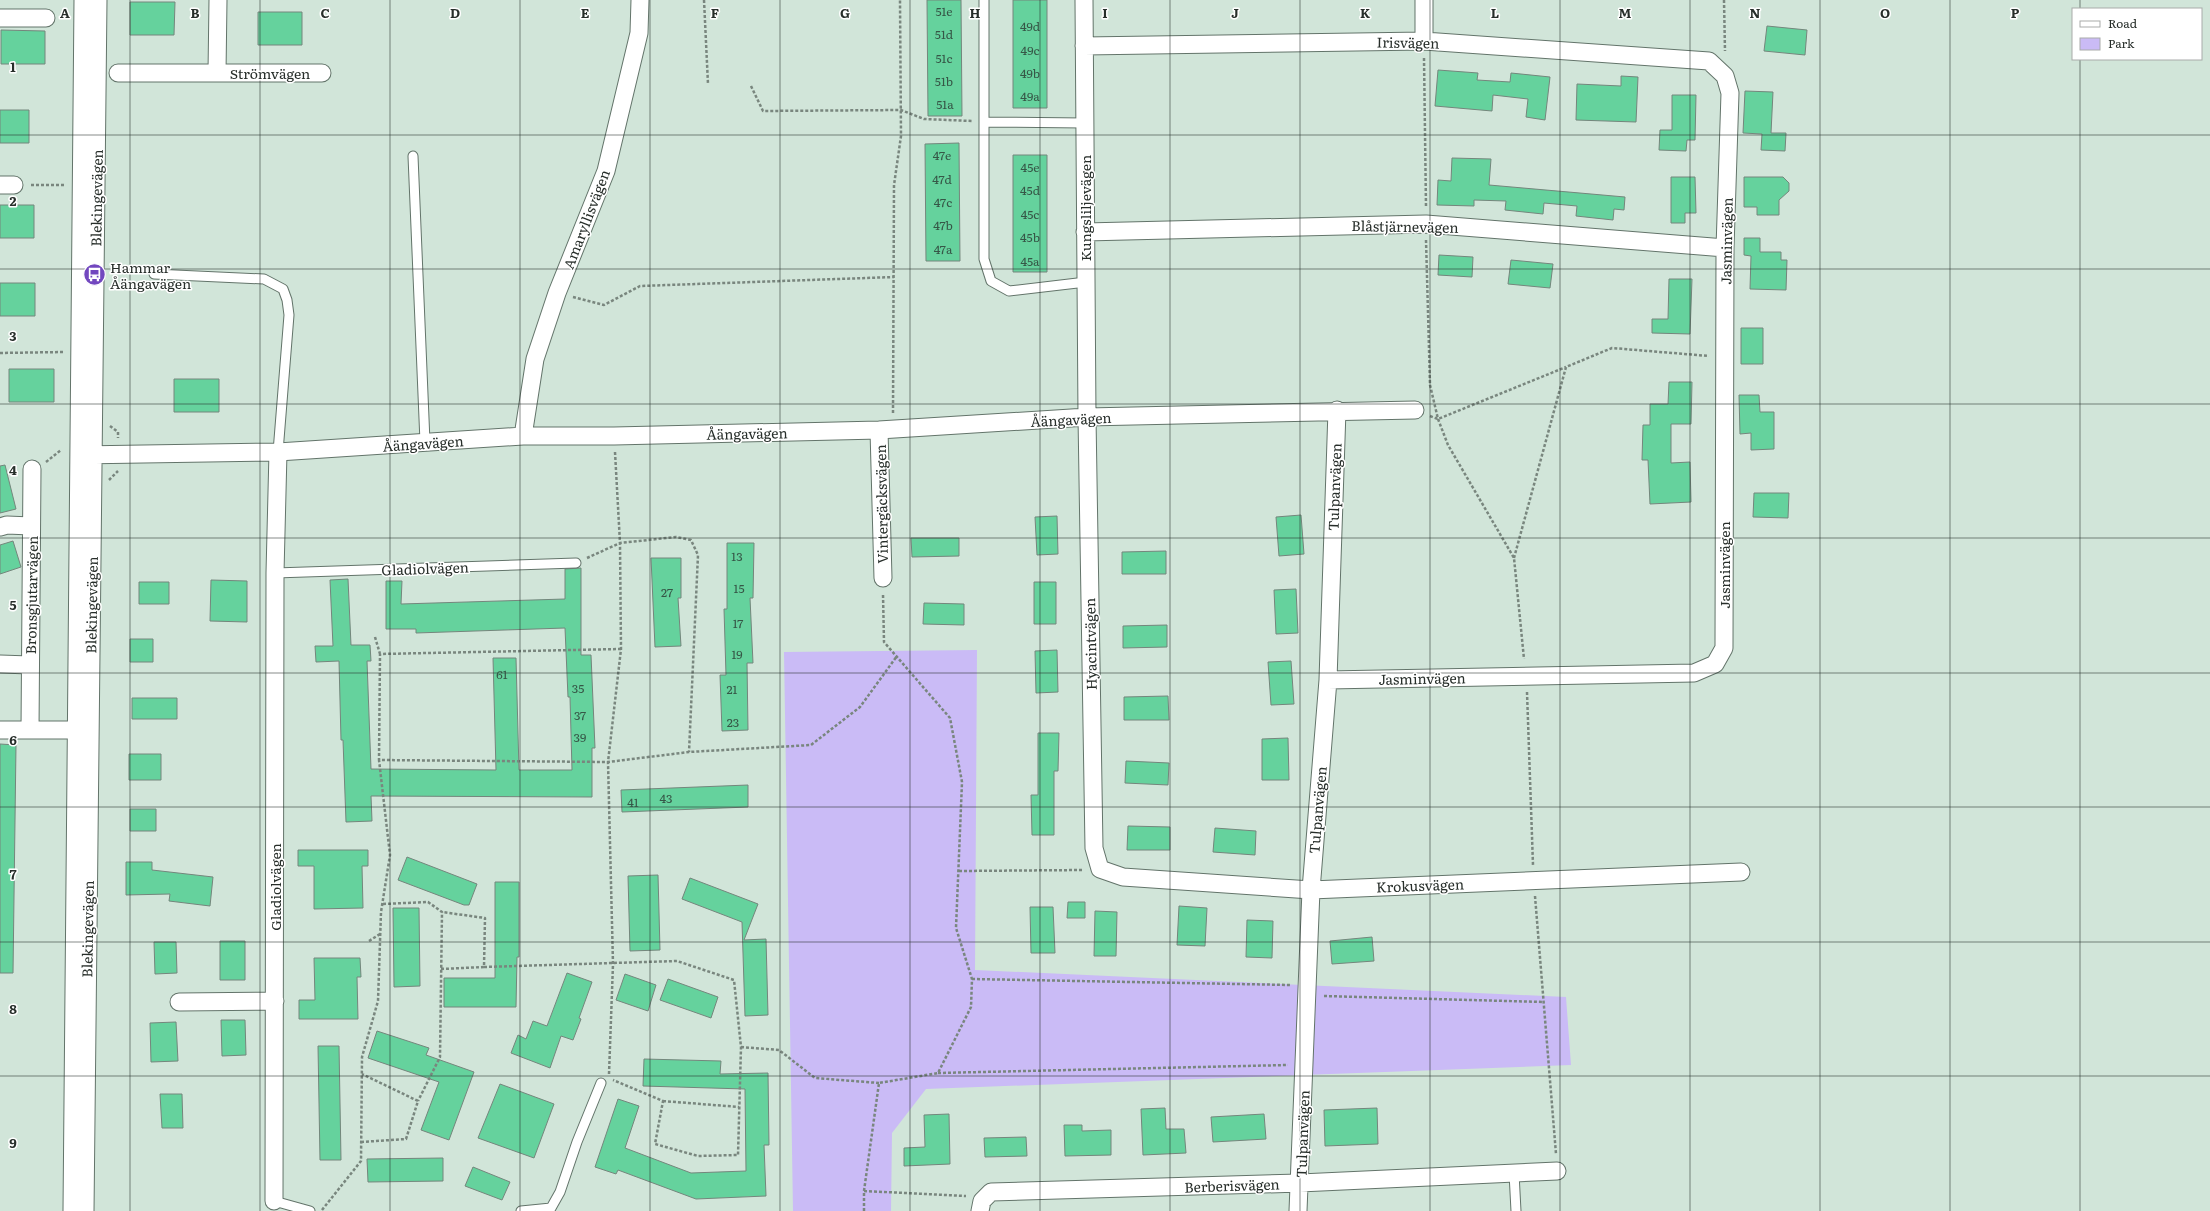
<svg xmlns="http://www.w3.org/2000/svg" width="2210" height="1211" viewBox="0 0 2210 1211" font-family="Literata,serif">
  <rect width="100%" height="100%" fill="#d1e5d9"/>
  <path fill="#cabbf6" d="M977 650 975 970 1566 997 1571 1065 926 1089 892 1133 891 1211H793L784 652Z"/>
  <path fill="#65d29d" stroke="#74867c" d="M927 0H961L962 116H928Z
    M1013 0H1047V108H1013Z
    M130 2H175L174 35H130Z
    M258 12H302V45H258Z
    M1767 26 1807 30 1805 55 1764 51Z
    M1 30 45 31V64H1Z
    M1438 70 1478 73 1477 80 1510 82 1511 73 1550 77 1545 120 1526 117 1528 99 1493 95 1492 111 1435 106Z
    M1621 76 1638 77 1636 122 1576 120 1577 84 1621 86Z
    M1745 91 1773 92 1771 133H1786L1785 151 1761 150 1762 134 1743 133Z
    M1672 95H1696L1695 140H1687L1686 151 1659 150 1660 130H1672Z
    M0 110H29V143H0Z
    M959 143 960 261H926L925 144Z
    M1013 155H1047V272H1013Z
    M1452 158 1491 159 1489 185 1625 197 1624 210 1614 209 1613 220 1576 216 1577 206 1544 203 1543 214 1505 210 1506 201 1474 200V206L1437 205 1438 180 1451 181Z
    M1671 177H1695L1696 213H1685V223H1671Z
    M1744 177H1783L1789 183V191L1779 200V215H1757V207H1744Z
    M0 205H34V238H0Z
    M1744 238H1760V252H1781V260H1787L1786 290 1750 289 1751 256 1744 255Z
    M1439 255 1473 257 1472 277 1438 275Z
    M1511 260 1553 264 1550 288 1508 284Z
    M1669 279H1692L1690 334 1652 333V319H1668Z
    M0 283H35V316H0Z
    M1741 328H1763V364H1741Z
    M9 369H54V402H9Z
    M174 379H219V412H174Z
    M1669 382H1692L1691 424H1671V463L1690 462 1691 502 1650 504 1648 460H1642L1643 425H1650V404H1668Z
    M1739 395H1759L1760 412H1774V449L1751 450V433L1740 434Z
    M5 465 16 509 0 513V466Z
    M1754 493H1789L1788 518 1753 517Z
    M1301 515 1304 554 1279 556 1276 517Z
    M1057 516 1058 554 1037 555 1035 517Z
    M911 538H959V556L912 557Z
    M13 541 21 567 0 574V545Z
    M727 543H754L753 598H750L753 663H747L748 730 722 731 720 675H726L724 609H727Z
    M1166 551V574H1122V552Z
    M651 558H681V598H678L681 646 655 647Z
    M581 568V655H591L595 748H592V797L371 796 372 821 346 822 343 740H341L339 661 316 662 315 646H333L330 580 348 579 351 645H370L371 661H367L371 769 496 770 493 658H516L519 770H572L570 697H568L565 628 416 633V629H386V581H402L401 604 565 599V569Z
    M211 580 247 581V622L210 621Z
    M139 582H169V604H139Z
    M1034 582H1056V624H1034Z
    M1296 589 1298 633 1276 634 1274 590Z
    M924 603 964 604V625L923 624Z
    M1167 625V647L1123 648V626Z
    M130 639H153V662H130Z
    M1057 650 1058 692 1036 693 1035 651Z
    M1291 661 1294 704 1271 705 1268 662Z
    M1168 696 1169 720H1124V697Z
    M132 698H177V719H132Z
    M1038 733H1059L1058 771H1054V835H1032L1031 795H1038Z
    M1288 738 1289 780H1262V739Z
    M0 744 16 745 13 973H0Z
    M129 754H161V780H129Z
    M1126 761 1169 763 1168 785 1125 783Z
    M748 785V807L622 812 621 790Z
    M130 809H156V831H130Z
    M1128 826 1170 827V850H1127Z
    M1215 828 1256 831 1255 855 1213 852Z
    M298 850H368V866H362L363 908 314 909V866H298Z
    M407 857 477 884 469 905H464L398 880Z
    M126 862H152V870L213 877 210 906 169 901 170 894 126 895Z
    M658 875 660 950 630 951 628 876Z
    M690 878 758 904 744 940 766 939 768 1015 745 1016 742 922 682 899Z
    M495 882H519V957H517L516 1007H444V978H495Z
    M1068 902H1085V918H1067Z
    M1179 906 1207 908 1205 946 1177 945Z
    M1030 907H1053L1055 953H1031Z
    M393 908H419L420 986 394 987Z
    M1095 911 1117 912 1116 956H1094Z
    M1247 920 1273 921 1272 958 1246 957Z
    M1372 937 1374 961 1332 964 1330 941Z
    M220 941H245V980H220Z
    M154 942H176L177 973 155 974Z
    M314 958H360L361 977H357L358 1019H299V1000H315Z
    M567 973 592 982 579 1018 581 1019 573 1040 561 1036 550 1068 511 1053 518 1035 526 1039 533 1021 547 1026Z
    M625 974 656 985 648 1011 616 1000Z
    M668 979 718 997 711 1018 660 1000Z
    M221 1020H245L246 1055 222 1056Z
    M176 1022 178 1061 151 1062 150 1023Z
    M377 1031 429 1048 426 1055 474 1072 449 1140 421 1130 439 1082 368 1058Z
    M318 1046H339L341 1160H320Z
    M644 1059 721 1061 720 1074 768 1073 769 1145H764L766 1196 696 1199 618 1170 616 1174 595 1167 618 1099 639 1106 625 1148 691 1173 746 1171 745 1089 643 1086Z
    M500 1084 554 1104 534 1158 478 1138Z
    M160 1094H182L183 1128H162Z
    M1165 1108 1166 1129H1184L1186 1153 1143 1155 1141 1109Z
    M1377 1108 1378 1144 1325 1146 1324 1110Z
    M949 1114 950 1164 904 1166V1148L925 1147 924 1115Z
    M1264 1114 1266 1139 1213 1142 1211 1117Z
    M1064 1125H1082V1131L1111 1130V1155L1065 1156Z
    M1026 1137 1027 1156 985 1157 984 1138Z
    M443 1158V1181L368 1182 367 1159Z
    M473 1167 510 1182 502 1200 465 1186Z"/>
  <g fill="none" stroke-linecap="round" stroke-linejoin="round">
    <defs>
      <path id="lane" d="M984 0V259L991 281 1009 291 1086 282
        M984 122 1084 123
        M413 156 425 442
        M154 274 264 279 283 289 287 300 289 315 278 452
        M275 573 576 563
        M1514 1173 1516 1211
        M274 1201 310 1211
        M521 1211 551 1208 560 1192 577 1142 601 1083"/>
      <path id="street" d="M1084 0 1087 417 1094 848 1100 869 1123 877 1311 890 1741 872
        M1424 0V41
        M0 18H46
        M1084 46 1424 41 1709 61 1725 76 1730 93 1725 248 1724 648 1715 664 1694 673 1328 680
        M118 73H322
        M217 73 218 0
        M0 185H14
        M1085 232 1426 224 1725 248
        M879 430 883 578
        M523 436 535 359 557 293 606 171 639 33 640 0
        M79 455 278 452 523 436H614L879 430 1087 417 1415 410
        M0 527 7 525 31 526
        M0 664 30 665
        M0 730H87
        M30 730 32 469
        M179 1002 275 1001
        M274 1201 275 573 278 452
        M72 1211 83 0
        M85 1211 98 0
        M980 1211 982 1201 991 1192 1300 1183 1557 1171
        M1298 1211 1311 890 1328 680 1337 410"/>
    </defs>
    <use href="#lane" stroke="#63746a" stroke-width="11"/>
    <use href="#street" stroke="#63746a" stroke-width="19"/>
    <path stroke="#79867e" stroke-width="2.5" stroke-dasharray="3 2" stroke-linecap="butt" d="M704 0 708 84
      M1724 0 1725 51
      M1424 58 1426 207
      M751 86 763 111 901 110 924 119 972 121
      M31 185H66
      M1426 240 1430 385 1438 419 1448 445 1514 558 1524 659
      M573 297 604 305 640 286 894 277
      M0 353 63 352
      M893 413 894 185 901 136 900 0
      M1430 416 1438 419 1566 367
      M110 426 118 432V438
      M46 462 61 450
      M109 480 118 471
      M587 558 620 543 676 537 691 540 698 555 689 752
      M1514 558 1566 367 1612 348 1709 356
      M375 637 380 654
      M621 649 380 654 379 760 608 762 689 752 811 745 860 707 897 656
      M1527 692 1533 865
      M959 871 1083 870
      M1535 896 1556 1154
      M383 904 428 902 442 912 440 1057 418 1101
      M369 941 380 934
      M484 967 677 961 734 980 741 1047 738 1155 698 1156 655 1144 663 1101 613 1080
      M441 969 484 967 485 918 442 912
      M972 979 1291 985
      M1324 996 1544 1002
      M741 1047 779 1050 815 1078 879 1083
      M938 1073 1288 1065
      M609 1074 613 964 608 762 621 649 620 543 615 452
      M663 1101 739 1107
      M361 1142 406 1139 418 1101 362 1074
      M864 1191 966 1196
      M322 1210 361 1161 362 1057 378 1001 381 912 390 855 379 760
      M864 1211V1191L879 1083 938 1073 971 1007 972 979 956 928 962 782 950 718 884 642 883 594"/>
    <use href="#lane" stroke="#fff" stroke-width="9"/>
    <use href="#street" stroke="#fff" stroke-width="17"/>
  </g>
  <path fill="none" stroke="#272e2a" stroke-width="1" stroke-opacity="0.55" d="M130 0V1211M260 0V1211M390 0V1211M520 0V1211M650 0V1211M780 0V1211M910 0V1211M1040 0V1211M1170 0V1211M1300 0V1211M1430 0V1211M1560 0V1211M1690 0V1211M1820 0V1211M1950 0V1211M2080 0V9M2080 59V1211M0 135H2210M0 269H2210M0 404H2210M0 538H2210M0 673H2210M0 807H2210M0 942H2210M0 1076H2210"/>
  <defs>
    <symbol id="bus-disc" viewBox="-11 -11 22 22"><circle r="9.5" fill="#7247bf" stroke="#fff"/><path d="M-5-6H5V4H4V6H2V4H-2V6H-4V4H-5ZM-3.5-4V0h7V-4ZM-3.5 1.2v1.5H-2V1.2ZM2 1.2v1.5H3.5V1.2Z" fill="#fff"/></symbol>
  </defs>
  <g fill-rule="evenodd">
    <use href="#bus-disc" x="82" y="262" width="25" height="25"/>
  </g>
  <g text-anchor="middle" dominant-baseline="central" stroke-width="3" stroke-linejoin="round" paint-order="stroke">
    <g font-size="12" fill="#365747">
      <text x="944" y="11">51e</text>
      <text x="1030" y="26">49d</text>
      <text x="944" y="34">51d</text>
      <text x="1030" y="50">49c</text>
      <text x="944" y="58">51c</text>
      <text x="1030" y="73">49b</text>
      <text x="944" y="81">51b</text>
      <text x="1030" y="96">49a</text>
      <text x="945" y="104">51a</text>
      <text x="942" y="155">47e</text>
      <text x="1030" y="167">45e</text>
      <text x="942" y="179">47d</text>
      <text x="1030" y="190">45d</text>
      <text x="943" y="202">47c</text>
      <text x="1030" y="214">45c</text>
      <text x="943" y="225">47b</text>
      <text x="1030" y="237">45b</text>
      <text x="943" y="249">47a</text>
      <text x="1030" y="261">45a</text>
      <text x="737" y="556">13</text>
      <text x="739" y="588">15</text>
      <text x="667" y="592">27</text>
      <text x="738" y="623">17</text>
      <text x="737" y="654">19</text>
      <text x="502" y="674">61</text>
      <text x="578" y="688">35</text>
      <text x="732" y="689">21</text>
      <text x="580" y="715">37</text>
      <text x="733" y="722">23</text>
      <text x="580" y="737">39</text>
      <text x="666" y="798">43</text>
      <text x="633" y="802">41</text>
    </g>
    <g font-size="14" fill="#272e2a" stroke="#fff">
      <text transform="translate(1408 42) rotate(1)">Irisvägen</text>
      <text x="270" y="73">Strömvägen</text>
      <text transform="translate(96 198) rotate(-89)">Blekingevägen</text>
      <text transform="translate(1085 208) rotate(-90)">Kungsliljevägen</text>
      <text transform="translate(586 219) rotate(-69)">Amaryllisvägen</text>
      <text transform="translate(1405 226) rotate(1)">Blåstjärnevägen</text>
      <text transform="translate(1726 241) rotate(-89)">Jasminvägen</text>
      <text transform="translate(1071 419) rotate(-3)">Åängavägen</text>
      <text transform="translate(747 433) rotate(-1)">Åängavägen</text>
      <text transform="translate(423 443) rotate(-4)">Åängavägen</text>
      <text transform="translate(1334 487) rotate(-88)">Tulpanvägen</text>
      <text transform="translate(881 504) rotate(-91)">Vintergäcksvägen</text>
      <text transform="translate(1724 565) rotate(-90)">Jasminvägen</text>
      <text transform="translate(425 568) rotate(-2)">Gladiolvägen</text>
      <text transform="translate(31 595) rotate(-89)">Bronsgjutarvägen</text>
      <text transform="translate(91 605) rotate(-89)">Blekingevägen</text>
      <text transform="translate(1090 644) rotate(-91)">Hyacintvägen</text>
      <text transform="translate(1422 678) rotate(-1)">Jasminvägen</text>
      <text transform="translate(1317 810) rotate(-85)">Tulpanvägen</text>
      <text transform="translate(1420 885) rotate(-2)">Krokusvägen</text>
      <text transform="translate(275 887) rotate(-90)">Gladiolvägen</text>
      <text transform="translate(87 929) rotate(-89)">Blekingevägen</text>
      <text transform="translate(1302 1134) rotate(-88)">Tulpanvägen</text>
      <text transform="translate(1232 1185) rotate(-2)">Berberisvägen</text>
    </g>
    <g font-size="14" fill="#272e2a" stroke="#fff" text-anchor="start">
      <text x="110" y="267">Hammar<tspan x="110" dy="16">Åängavägen</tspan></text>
    </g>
  </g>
  <g font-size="13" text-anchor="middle" font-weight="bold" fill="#272e2a" stroke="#fff" stroke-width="3" stroke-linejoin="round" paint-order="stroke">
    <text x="65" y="18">A</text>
    <text x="195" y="18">B</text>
    <text x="325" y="18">C</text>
    <text x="455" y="18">D</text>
    <text x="585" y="18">E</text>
    <text x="715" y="18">F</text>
    <text x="845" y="18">G</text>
    <text x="975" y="18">H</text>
    <text x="1105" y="18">I</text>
    <text x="1235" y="18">J</text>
    <text x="1365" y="18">K</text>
    <text x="1495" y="18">L</text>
    <text x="1625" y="18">M</text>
    <text x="1755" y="18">N</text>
    <text x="1885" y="18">O</text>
    <text x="2015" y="18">P</text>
    <text x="13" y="72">1</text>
    <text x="13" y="206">2</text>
    <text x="13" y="341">3</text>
    <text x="13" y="475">4</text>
    <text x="13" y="610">5</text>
    <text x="13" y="745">6</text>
    <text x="13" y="879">7</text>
    <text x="13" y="1014">8</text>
    <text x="13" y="1148">9</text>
  </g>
  <rect x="2072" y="8" width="130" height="52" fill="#ffffff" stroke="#a9abaa"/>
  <rect x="2080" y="21" width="20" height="6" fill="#ffffff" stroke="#a9abaa"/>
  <text x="2108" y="28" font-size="12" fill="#272e2a">Road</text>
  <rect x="2080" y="38" width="20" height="12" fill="#cabbf6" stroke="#a9abaa"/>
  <text x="2108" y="48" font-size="12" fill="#272e2a">Park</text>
</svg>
